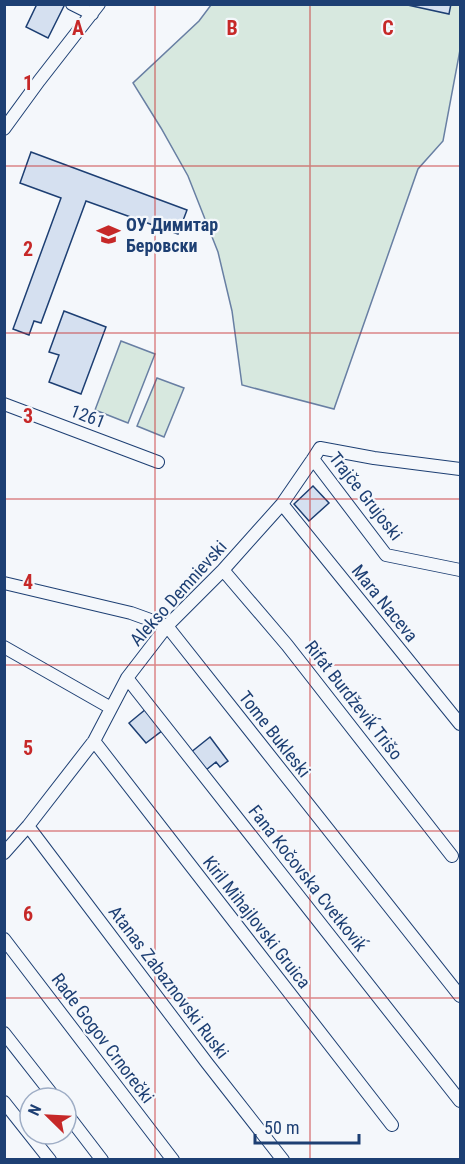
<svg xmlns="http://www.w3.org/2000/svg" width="465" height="1164" viewBox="0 0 465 1164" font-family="'Roboto Condensed',sans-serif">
  <rect width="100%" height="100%" fill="#f4f7fb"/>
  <path fill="#d7e8df" stroke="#687fa3" stroke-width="1.5" d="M211 5H460V50L443 141 418 169 334 409 242 385 232 311 218 252 188 176 161 128 133 83 199 21Z
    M121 341 155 354 128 423 95 410Z
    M157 378 184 388 164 437 137 426Z"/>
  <path fill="#d5e0f0" stroke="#1d3f73" stroke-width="1.5" d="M37 4H62L64 6 48 38 26 27Z
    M403 4H451L449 14Z
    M31 152 187 210 178 234 86 201 41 323 34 321 29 335 13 329 61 198 20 183Z
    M64 311 106 327 81 394 49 382 59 355 49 352Z
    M313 486 329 503 309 521 294 504Z
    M146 709 163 730 146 743 129 723Z
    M210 737 228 761 220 767 216 762 206 770 190 753Z"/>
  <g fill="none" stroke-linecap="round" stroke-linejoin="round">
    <defs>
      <path id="minor" d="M72 4 92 14
        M4 129 39 81 99 4
        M4 404 158 462
        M313 459 386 555 460 570
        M282 504 460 724
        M223 570 287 645 452 856
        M4 583 131 613 167 626 460 996
        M4 647 111 708
        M127 678 460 1101
        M94 741 392 1125
        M28 826 207 1063 283 1160
        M4 853 28 826 94 741 127 678 167 626 223 570 282 504 313 459 320 448 374 458 460 469
        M4 939 173 1160
        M4 1033 55 1098
        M4 1102 50 1160
        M66 1113 102 1160"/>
    </defs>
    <use href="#minor" stroke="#1d3f73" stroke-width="14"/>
    <use href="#minor" stroke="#f4f7fb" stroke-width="12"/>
  </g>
  <path fill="none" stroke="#c62828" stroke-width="1.5" stroke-opacity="0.55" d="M155 4V1160M310 4V1160M4 166H460M4 333H460M4 499H460M4 665H460M4 831H460M4 998H460"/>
  <defs>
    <symbol id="school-bare" viewBox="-9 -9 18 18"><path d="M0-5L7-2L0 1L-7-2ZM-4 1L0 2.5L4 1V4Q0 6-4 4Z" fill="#c62828" stroke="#f4f7fb" stroke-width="2.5" paint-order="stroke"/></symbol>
  </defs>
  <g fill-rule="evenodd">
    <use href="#school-bare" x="92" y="218" width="33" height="33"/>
  </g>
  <g text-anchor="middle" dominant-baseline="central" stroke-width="4.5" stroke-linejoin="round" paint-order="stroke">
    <g font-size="18" font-weight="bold" fill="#1d3f73" stroke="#f4f7fb" text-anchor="start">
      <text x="126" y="224">ОУ Димитар<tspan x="126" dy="21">Беровски</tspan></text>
    </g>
    <g font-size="18" fill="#1d3f73" stroke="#f4f7fb">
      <text transform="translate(88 416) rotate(21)">1261</text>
      <text transform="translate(366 496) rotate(52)">Trajče Grujoski</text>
      <text transform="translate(178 593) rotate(-48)">Alekso Demnievski</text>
      <text transform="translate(385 603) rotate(51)">Mara Naceva</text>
      <text transform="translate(354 700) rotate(52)">Rifat Burdževiḱ Trišo</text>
      <text transform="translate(275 734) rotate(52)">Tome Bukleski</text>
      <text transform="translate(308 878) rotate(52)">Fana Kočovska Cvetkoviḱ</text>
      <text transform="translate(257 922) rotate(52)">Kiril Mihajlovski Gruica</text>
      <text transform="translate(169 982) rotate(53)">Atanas Zabaznovski Ruski</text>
      <text transform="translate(103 1038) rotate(53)">Rade Gogov Crnorečki</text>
    </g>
  </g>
  <g font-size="20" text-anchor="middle" font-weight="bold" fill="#c62828" stroke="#f4f7fb" stroke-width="4.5" stroke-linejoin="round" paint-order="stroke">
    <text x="78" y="35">A</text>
    <text x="232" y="35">B</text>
    <text x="388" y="35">C</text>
    <text x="28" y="90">1</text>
    <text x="28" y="256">2</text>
    <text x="28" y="423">3</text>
    <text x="28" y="589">4</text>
    <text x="28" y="755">5</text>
    <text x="28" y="921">6</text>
  </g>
  <rect width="465" height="1164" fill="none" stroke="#1d3f73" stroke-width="12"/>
  <g transform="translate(48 1116) rotate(294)"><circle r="28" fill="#f4f7fb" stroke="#9eadc5" stroke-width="1.5"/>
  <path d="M0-4.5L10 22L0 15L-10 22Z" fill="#c62828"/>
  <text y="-9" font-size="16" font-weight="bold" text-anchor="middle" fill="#1d3f73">N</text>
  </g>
  <path d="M255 1134v9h104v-9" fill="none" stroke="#1d3f73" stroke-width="3"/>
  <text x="264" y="1134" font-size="18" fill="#1d3f73" stroke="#f4f7fb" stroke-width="4.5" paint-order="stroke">50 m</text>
</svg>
